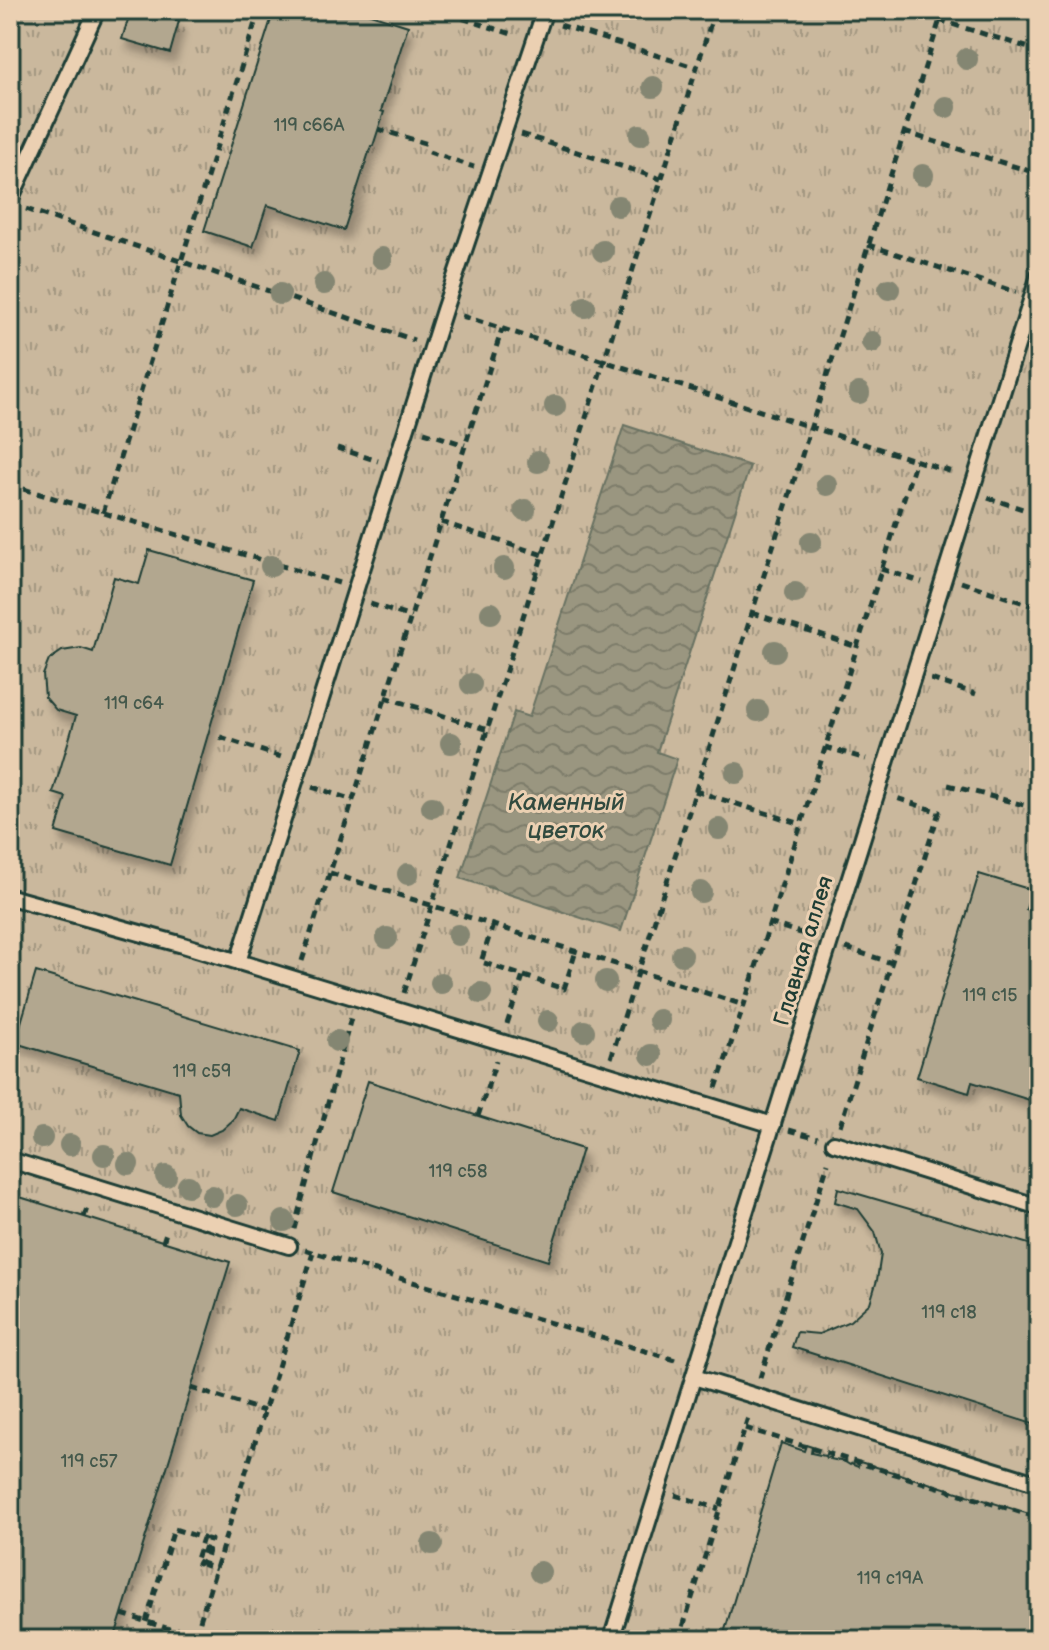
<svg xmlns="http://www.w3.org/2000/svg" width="1049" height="1650" viewBox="0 0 1049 1650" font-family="'Balsamiq Sans',sans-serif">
  <defs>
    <pattern id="park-tufts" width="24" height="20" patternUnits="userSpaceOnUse" patternTransform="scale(2)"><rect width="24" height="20" fill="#cab89d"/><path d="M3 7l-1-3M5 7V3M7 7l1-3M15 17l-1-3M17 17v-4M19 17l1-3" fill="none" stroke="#a39781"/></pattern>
    <pattern id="water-waves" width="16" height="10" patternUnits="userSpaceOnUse" patternTransform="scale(2)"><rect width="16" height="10" fill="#9a9680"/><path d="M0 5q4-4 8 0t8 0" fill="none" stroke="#7d7c6a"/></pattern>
    <filter id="shadow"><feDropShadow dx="5" dy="9" stdDeviation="4" flood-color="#0004"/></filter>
  </defs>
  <rect width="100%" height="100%" fill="#ebd0b2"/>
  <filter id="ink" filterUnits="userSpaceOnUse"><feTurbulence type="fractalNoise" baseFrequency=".0125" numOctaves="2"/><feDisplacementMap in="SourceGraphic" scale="16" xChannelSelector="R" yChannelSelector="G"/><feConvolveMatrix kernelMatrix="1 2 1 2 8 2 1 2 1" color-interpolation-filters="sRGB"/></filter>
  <g filter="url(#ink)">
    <path fill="url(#park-tufts)" stroke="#747a68" stroke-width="2" d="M10 10H1039V1640H10Z"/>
    <path fill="url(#water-waves)" stroke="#697262" stroke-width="2" d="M624 425 750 466 657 752 677 759 621 931 460 878 514 712 529 717Z"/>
    <path fill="#b2a78f" stroke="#1f3d34" stroke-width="2" filter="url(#shadow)" d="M131 10H144L179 21 170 53 122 39Z
      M274 10H358L408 26 381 111 384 112 383 115 373 146H371L344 230 267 205 253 247 204 231Z
      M149 550 253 580 170 865 56 832 66 797 53 793 76 716 56 710 45 697 43 675 49 660 62 651 81 648 93 652 114 577 139 584Z
      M1039 733V770L1028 767Z
      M979 874 1032 890 1026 909 1039 913V1103L972 1082 969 1093 917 1077Z
      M36 972 300 1051 279 1121 239 1108 233 1120 222 1130 210 1135 197 1133 188 1126 181 1115 179 1092 15 1043Z
      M368 1081 582 1149 548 1261 333 1192Z
      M838 1188 1039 1247V1426L792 1347 797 1332 819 1334 850 1321 870 1303 877 1280 881 1254 875 1232 858 1209 835 1202Z
      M10 1194 230 1262 114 1640H10Z
      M1039 1426V1462L1029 1459Z
      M781 1443 804 1451 806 1445 812 1447 811 1453 825 1456 826 1458 830 1457V1459L845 1462 850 1465 851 1464 858 1467 860 1462 1039 1517V1640H722Z"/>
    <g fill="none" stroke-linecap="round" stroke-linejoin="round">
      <defs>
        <path id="lane" d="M10 200 97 10
          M10 897 183 945 773 1125
          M238 962 444 310 545 10
          M834 1143 1039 1207
          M10 1160 289 1246
          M694 1377 1039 1484
          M611 1640 1039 275"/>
      </defs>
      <use href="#lane" stroke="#1f3d34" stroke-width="20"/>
      <path stroke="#1f3d34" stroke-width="5" stroke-dasharray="8 6" stroke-linecap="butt" d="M436 10 515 35
        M939 20 1039 51
        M560 25 697 68
        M10 75 12 82
        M378 129 431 145
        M904 132 1039 174
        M521 134 661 179
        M429 152 474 167
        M26 209 414 340
        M868 245 1016 292
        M462 316 955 473
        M424 432 465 445
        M337 448 378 461
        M10 485 339 583
        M988 498 1026 510
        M103 513 259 10
        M441 522 543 555
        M881 569 922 582
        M961 582 1039 608
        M370 604 411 617
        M752 613 857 647
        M10 642 15 643 10 658
        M931 679 976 694
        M385 697 488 730
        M220 737 284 758
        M825 747 866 759
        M948 785 1039 809
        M312 787 353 800
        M695 791 801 824
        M330 873 744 1005
        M769 923 810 936
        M493 925 481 962 564 989 576 951
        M846 948 892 963
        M302 961 502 329
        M404 993 715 10
        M507 1024 523 976
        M611 1058 943 10
        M716 1088 744 1005 916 460
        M478 1116 496 1061
        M840 1126 939 812 893 797
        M789 1130 818 1138
        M84 1217 88 1205
        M294 1229 352 1014
        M163 1242 167 1230
        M305 1250 679 1361
        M760 1378 828 1163
        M191 1388 264 1411
        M745 1428 1039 1518
        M675 1495 719 1509
        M122 1614 195 1637
        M146 1622 174 1529 203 1538 195 1562 199 1564 207 1539 211 1540 204 1565 216 1569
        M206 1640 195 1637 313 1253
        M679 1640 749 1414"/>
      <use href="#lane" stroke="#ebd0b2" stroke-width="14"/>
    </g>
    <g fill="#848672">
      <circle cx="967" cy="59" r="11"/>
      <circle cx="653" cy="87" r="11"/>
      <circle cx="946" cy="107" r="11"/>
      <circle cx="640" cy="135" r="11"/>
      <circle cx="923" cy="175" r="11"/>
      <circle cx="618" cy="206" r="11"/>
      <circle cx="603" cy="251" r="11"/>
      <circle cx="382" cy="258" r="11"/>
      <circle cx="324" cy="284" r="11"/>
      <circle cx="889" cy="289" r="11"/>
      <circle cx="280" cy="294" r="11"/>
      <circle cx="585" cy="307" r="11"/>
      <circle cx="872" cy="342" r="11"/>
      <circle cx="859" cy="393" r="11"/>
      <circle cx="555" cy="406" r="11"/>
      <circle cx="538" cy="462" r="11"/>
      <circle cx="827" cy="485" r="11"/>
      <circle cx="525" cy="510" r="11"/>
      <circle cx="811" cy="542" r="11"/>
      <circle cx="271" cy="566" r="11"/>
      <circle cx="504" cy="568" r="11"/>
      <circle cx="795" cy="593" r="11"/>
      <circle cx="491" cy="613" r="11"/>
      <circle cx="775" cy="651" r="11"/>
      <circle cx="471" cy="684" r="11"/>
      <circle cx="758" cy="711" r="11"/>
      <circle cx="451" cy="743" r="11"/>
      <circle cx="736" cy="773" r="11"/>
      <circle cx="432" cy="807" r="11"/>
      <circle cx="719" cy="829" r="11"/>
      <circle cx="408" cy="874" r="11"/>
      <circle cx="701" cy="892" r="11"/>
      <circle cx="458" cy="935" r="11"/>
      <circle cx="387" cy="938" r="11"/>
      <circle cx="682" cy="955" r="11"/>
      <circle cx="606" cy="981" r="11"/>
      <circle cx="441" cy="983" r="11"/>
      <circle cx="481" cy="993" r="11"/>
      <circle cx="659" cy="1020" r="11"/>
      <circle cx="548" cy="1021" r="11"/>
      <circle cx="584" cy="1031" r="11"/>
      <circle cx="337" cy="1041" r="11"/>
      <circle cx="651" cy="1055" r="11"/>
      <circle cx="42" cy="1138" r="11"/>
      <circle cx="70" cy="1145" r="11"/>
      <circle cx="104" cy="1155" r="11"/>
      <circle cx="128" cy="1164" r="11"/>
      <circle cx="166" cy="1176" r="11"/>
      <circle cx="188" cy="1186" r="11"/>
      <circle cx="212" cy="1196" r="11"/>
      <circle cx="237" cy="1205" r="11"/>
      <circle cx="284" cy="1221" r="11"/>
      <circle cx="432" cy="1544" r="11"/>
      <circle cx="540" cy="1572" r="11"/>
    </g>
  </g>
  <g text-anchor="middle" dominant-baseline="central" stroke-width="6" stroke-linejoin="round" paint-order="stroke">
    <g font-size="18" fill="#44584b">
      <text x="309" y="125">119 с66А</text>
      <text x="134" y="703">119 с64</text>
      <text x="990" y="995">119 с15</text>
      <text x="202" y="1071">119 с59</text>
      <text x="458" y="1171">119 с58</text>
      <text x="949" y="1312">119 с18</text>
      <text x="89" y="1461">119 с57</text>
      <text x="890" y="1578">119 с19А</text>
    </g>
    <g font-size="22" fill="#1f3d34" stroke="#ebd0b2">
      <text transform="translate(804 951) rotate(-73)">Главная аллея</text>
    </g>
    <g font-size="24" font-style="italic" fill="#314a3f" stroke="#ebd0b2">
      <text x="566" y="802">Каменный<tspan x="566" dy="28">цветок</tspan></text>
    </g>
  </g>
  <rect width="1049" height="1650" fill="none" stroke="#ebd0b2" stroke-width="40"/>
  <rect x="20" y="20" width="1009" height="1610" fill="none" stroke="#1f3d34" stroke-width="3" filter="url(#ink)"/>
</svg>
